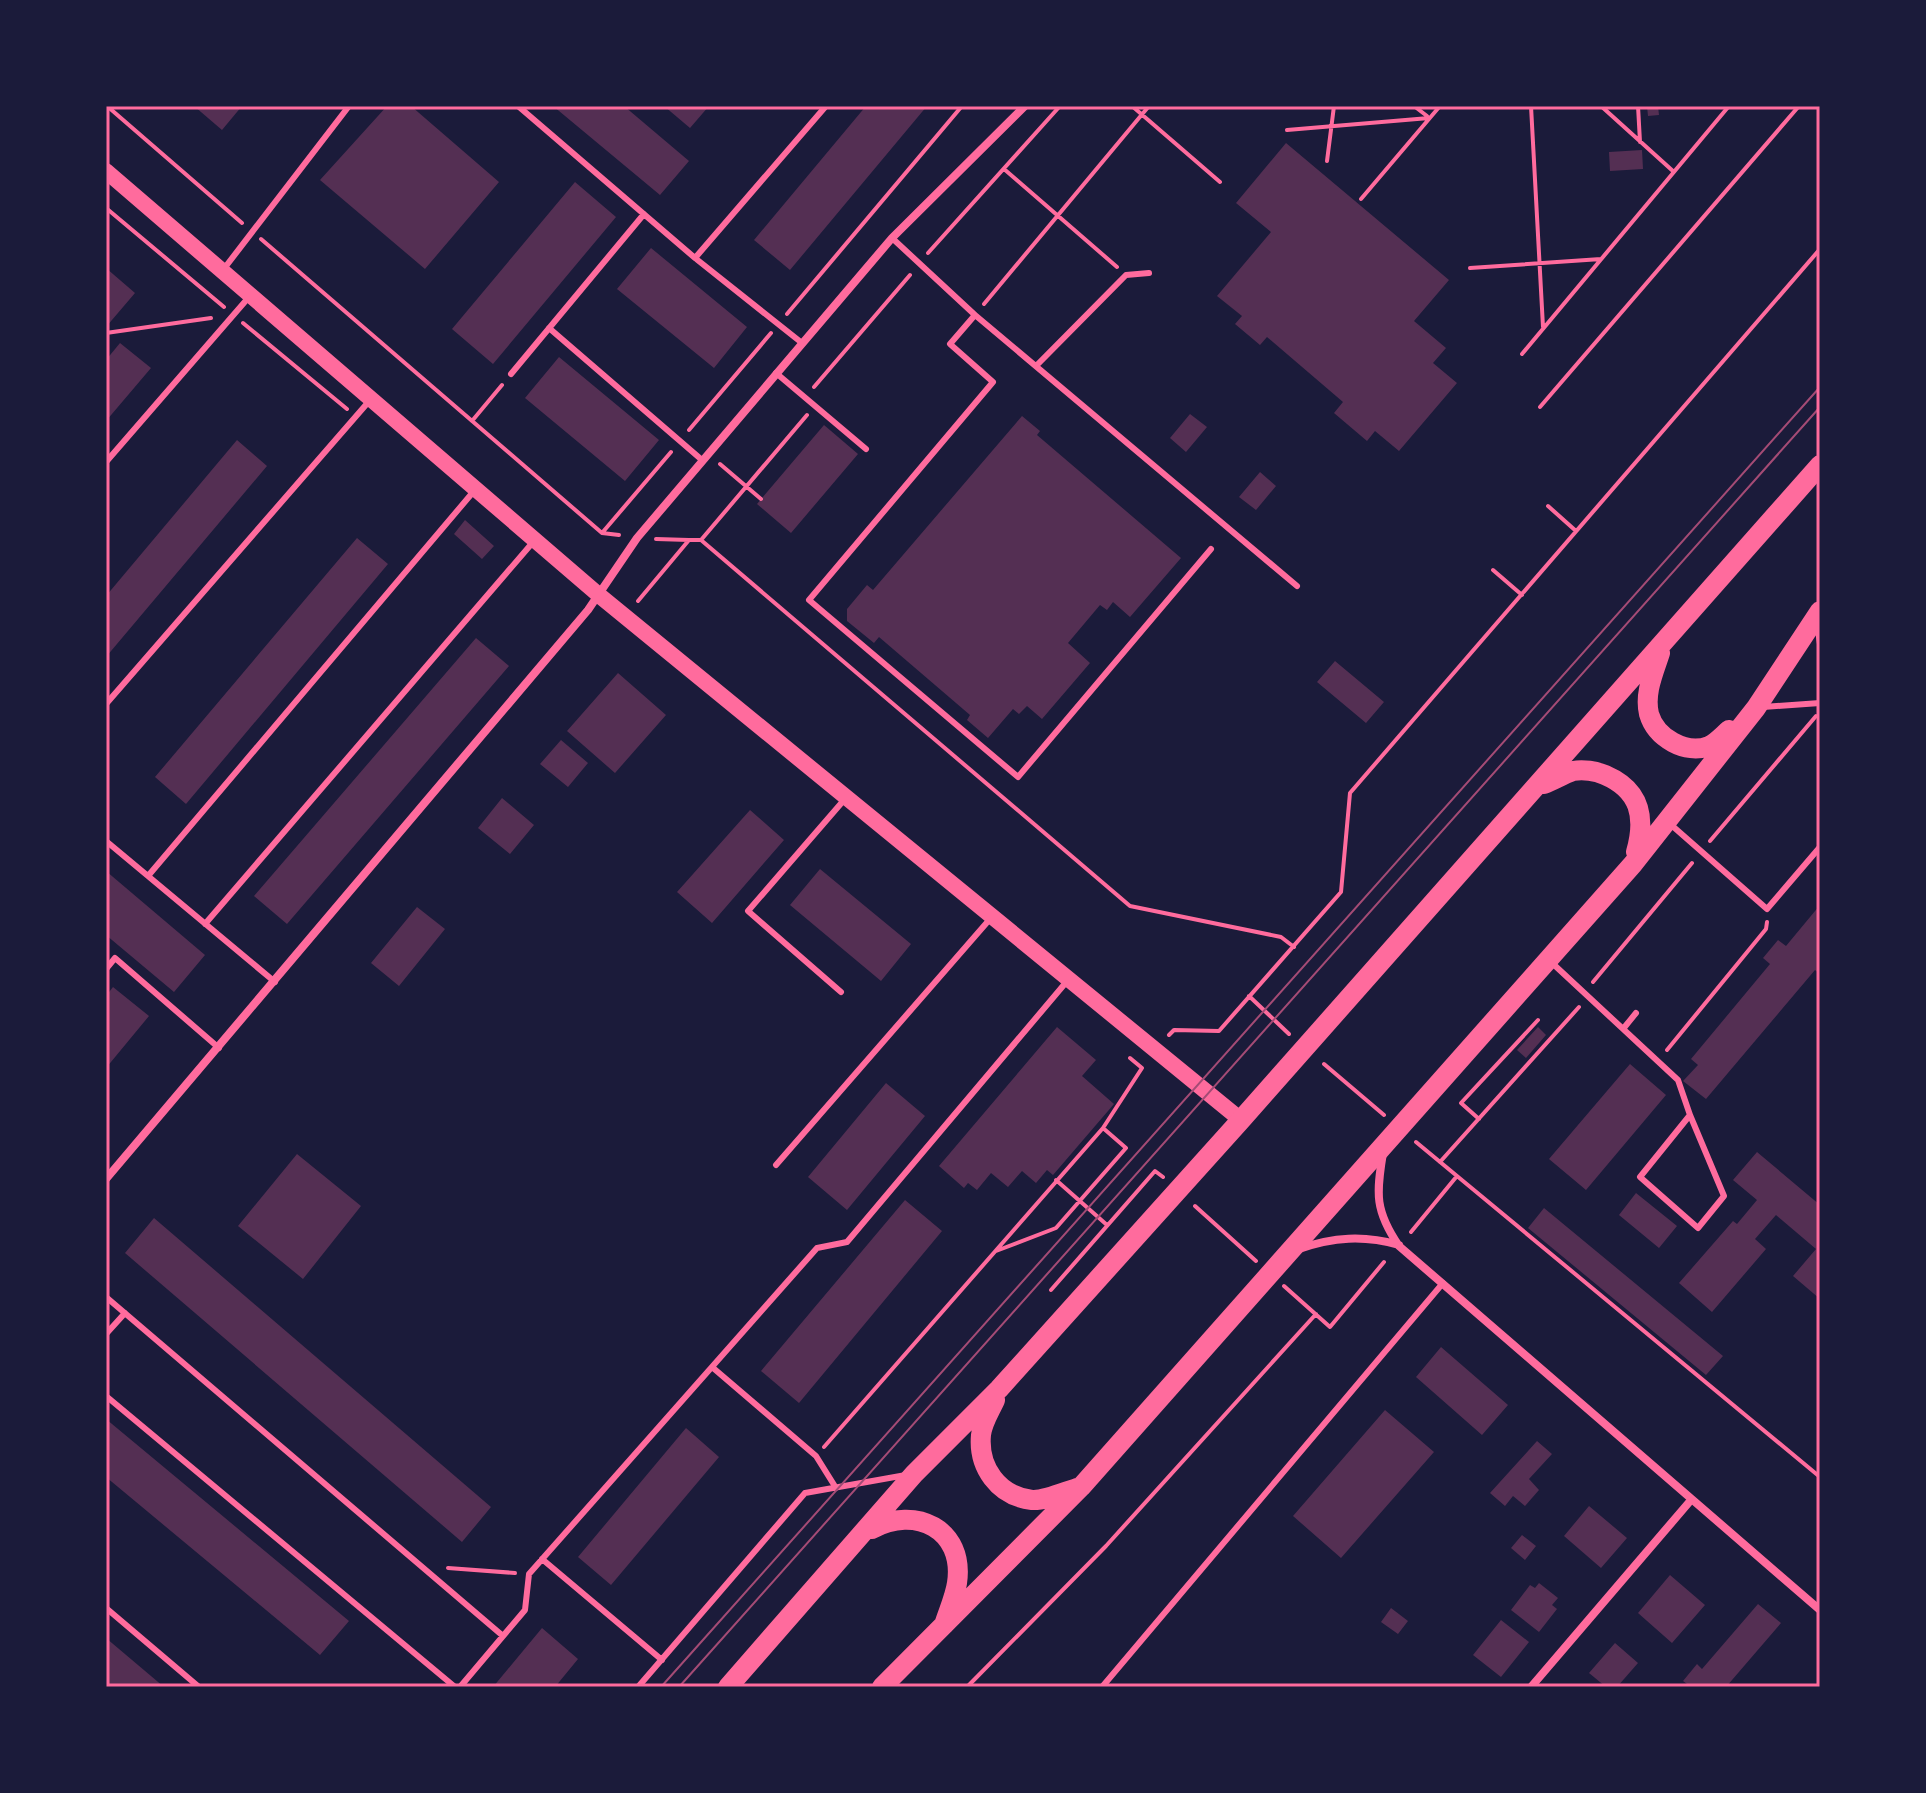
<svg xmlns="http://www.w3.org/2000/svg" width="1926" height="1793" viewBox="0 0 1926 1793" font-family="Spectral,serif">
  <rect width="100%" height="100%" fill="#1b1b3a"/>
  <path fill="#542f53" d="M194 106H242L222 130Z
    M387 106H411L499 182 425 269 320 180Z
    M553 106H624L689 161 660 195Z
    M664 106H709L690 128Z
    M866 106H927L790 270 754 240Z
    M1647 106H1658L1659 115 1648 116Z
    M1286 143 1449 280 1414 321 1446 348 1433 363 1457 383 1399 451 1375 431 1367 441 1334 413 1343 402 1267 337 1260 345 1235 324 1242 316 1217 296 1271 232 1236 203Z
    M1642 150 1643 169 1610 171 1609 152Z
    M575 182 616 217 493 364 452 329Z
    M651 248 747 327 714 368 617 289Z
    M106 268 135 293 106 327Z
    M120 343 151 368 106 421V360Z
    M559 357 659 440 625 481 525 398Z
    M1190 414 1207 427 1186 452 1170 438Z
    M1022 416 1040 431 1037 435 1181 558 1130 617 1113 602 1107 610 1100 605 1068 643 1090 663 1042 719 1027 706 1019 714 1013 709 988 738 967 720 970 715 879 637 874 643 847 621V609L867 585 873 590Z
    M824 425 858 454 791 533 757 504Z
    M237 440 267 466 106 657V596Z
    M1260 472 1276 486 1256 510 1239 497Z
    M465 520 494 546 482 559 454 534Z
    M357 538 388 564 186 804 155 777Z
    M476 638 509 666 287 924 254 896Z
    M1335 661 1384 702 1366 723 1317 682Z
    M618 673 666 715 615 773 567 731Z
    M561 740 588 763 568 787 540 764Z
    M502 798 534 825 510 854 478 828Z
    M750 810 784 840 712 923 677 892Z
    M820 869 911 944 881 981 790 905Z
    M106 871 205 955 174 992 106 935Z
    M1820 905V974L1815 970 1706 1099 1683 1081 1698 1065 1691 1059 1770 964 1763 958 1778 940 1786 946Z
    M417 907 445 929 399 986 371 963Z
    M113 987 149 1016 106 1068V996Z
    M1057 1027 1096 1060 1082 1076 1114 1104 1053 1175 1047 1170 1036 1183 1022 1171 1008 1187 991 1173 977 1190 968 1183 964 1188 939 1166Z
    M1538 1027 1546 1035 1526 1058 1517 1050Z
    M1630 1064 1666 1095 1586 1190 1549 1159Z
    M886 1083 925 1116 847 1210 808 1177Z
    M1757 1152 1820 1205V1299L1793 1276 1816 1249 1776 1215 1755 1239 1766 1249 1712 1312 1679 1283 1733 1221 1737 1224 1757 1200 1733 1180Z
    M297 1154 361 1206 303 1279 238 1226Z
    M1636 1193 1677 1226 1659 1248 1619 1215Z
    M905 1200 942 1231 799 1403 761 1371Z
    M1544 1208 1723 1356 1706 1375 1528 1228Z
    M154 1218 491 1507 462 1542 125 1253Z
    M1441 1347 1508 1405 1482 1435 1416 1377Z
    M1385 1410 1434 1452 1341 1558 1293 1516Z
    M106 1419 349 1621 320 1655 106 1477Z
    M686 1428 719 1457 611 1585 578 1557Z
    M1537 1441 1552 1454 1529 1479 1539 1490 1525 1506 1513 1496 1505 1506 1490 1493Z
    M1589 1506 1627 1538 1601 1568 1564 1536Z
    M1522 1535 1536 1546 1525 1560 1511 1548Z
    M1670 1575 1705 1605 1672 1643 1638 1613Z
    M1539 1583 1558 1598 1552 1605 1557 1609 1539 1632 1511 1610 1530 1585 1535 1588Z
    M1758 1604 1781 1623 1726 1687H1691L1683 1681 1697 1664 1702 1669Z
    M1391 1608 1408 1621 1398 1634 1381 1622Z
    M1501 1620 1529 1642 1501 1677 1473 1655Z
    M542 1628 578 1659 555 1687H493Z
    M106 1638 164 1687H106Z
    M1615 1643 1638 1663 1617 1687H1606L1589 1673Z"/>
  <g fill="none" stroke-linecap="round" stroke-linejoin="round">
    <path stroke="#ff6b9d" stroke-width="4" d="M107 106 242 223
      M1132 106 1220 182
      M1414 106 1427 116
      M1531 106 1543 327
      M1601 106 1674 172
      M1638 106 1640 142
      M1287 130 1429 118
      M1327 161 1334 106
      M1004 169 1117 267
      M1361 199 1440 106
      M106 208 224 307
      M261 239 602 533 619 535
      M928 253 1060 106
      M1470 268 1601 259
      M984 304 1149 106
      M787 314 962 106
      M243 323 347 409
      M106 333 211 318
      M1522 354 1729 106
      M814 387 910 275
      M1540 407 1799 106
      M472 421 502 385
      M689 430 771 333
      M720 464 761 499
      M1548 506 1576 531
      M602 533 671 452
      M656 539 689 540
      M701 540 1130 906 1281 937 1294 947
      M1493 570 1522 595
      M638 601 689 540H701L807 415
      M1710 841 1816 716
      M1593 982 1692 863
      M1249 996 1289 1034
      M1169 1035 1174 1030 1219 1031 1341 892 1350 793 1820 249
      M1667 1050 1766 929 1767 922
      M1324 1064 1384 1115
      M1479 1119 1461 1103 1538 1020
      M1440 1162 1579 1007
      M1457 1176 1820 1477
      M1056 1180 1107 1225
      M1195 1206 1256 1261
      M1411 1232 1457 1176 1416 1142
      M996 1251 1056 1228 1126 1148 1103 1128
      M1284 1286 1330 1327 1384 1262
      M1051 1290 1155 1171 1163 1177
      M824 1447 1103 1128 1142 1068 1130 1058
      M448 1568 515 1573
      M967 1687 1106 1546 1316 1314"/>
    <path stroke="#ff6b9d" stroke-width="6" d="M518 106 695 258 802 343
      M892 238 975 315 1297 586
      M695 258 826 106
      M223 270 349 106
      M975 315 950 344 993 382 809 600 1018 777 1211 549
      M549 328 702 460
      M1036 366 1126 275 1149 273
      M776 373 866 449
      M511 374 644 214
      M106 462 249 297
      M1817 623 1820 644
      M106 704 371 399
      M1763 707 1820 703
      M1669 823 1767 909 1820 847
      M106 841 275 982
      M148 876 474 491
      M205 924 534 541
      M1551 962 1678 1080 1690 1115 1640 1177 1698 1228 1724 1196 1690 1115
      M106 969 115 958 219 1048
      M841 992 748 911 844 800
      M1623 1029 1636 1013
      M776 1165 990 919
      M106 1297 503 1636
      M106 1334 125 1313
      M712 1367 816 1456 836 1488
      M106 1396 455 1687
      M542 1559 662 1660
      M106 1608 199 1687
      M460 1687 525 1610 529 1574 817 1248 847 1242 1068 980
      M638 1687 805 1493 906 1475
      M1102 1687 1443 1283"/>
    <path stroke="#ff6b9d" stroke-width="8" d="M1383 1153C1376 1194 1375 1211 1399 1246L1820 1610
      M106 1179 588 610 637 538 892 238 1025 106
      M1299 1249C1333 1237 1364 1235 1399 1245
      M1531 1687 1691 1500"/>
    <path stroke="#ff6b9d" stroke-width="16" d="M106 171 600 596 1241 1120"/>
    <path stroke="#ff6b9d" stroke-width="20" d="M1660 653C1654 672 1644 693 1649 714 1656 738 1686 755 1709 746 1716 743 1723 735 1729 730
      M1544 784C1554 780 1564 774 1573 771 1583 769 1596 771 1605 775 1640 790 1646 817 1636 852
      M995 1400C990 1411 982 1423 981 1435 978 1467 998 1496 1032 1500 1045 1501 1066 1491 1080 1487
      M872 1529C915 1505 965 1529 957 1583 955 1597 948 1612 944 1625
      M728 1687 914 1474 999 1389 1241 1120 1820 465
      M882 1687 1081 1487 1633 864 1756 708 1820 611"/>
    <path stroke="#a44b75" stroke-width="2" d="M661 1687 1820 387
      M679 1687 1820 407"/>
  </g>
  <rect width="1926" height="1793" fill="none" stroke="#1b1b3a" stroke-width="216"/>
  <rect x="108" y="108" width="1710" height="1577" fill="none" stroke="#ff6b9d" stroke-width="3"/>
</svg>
